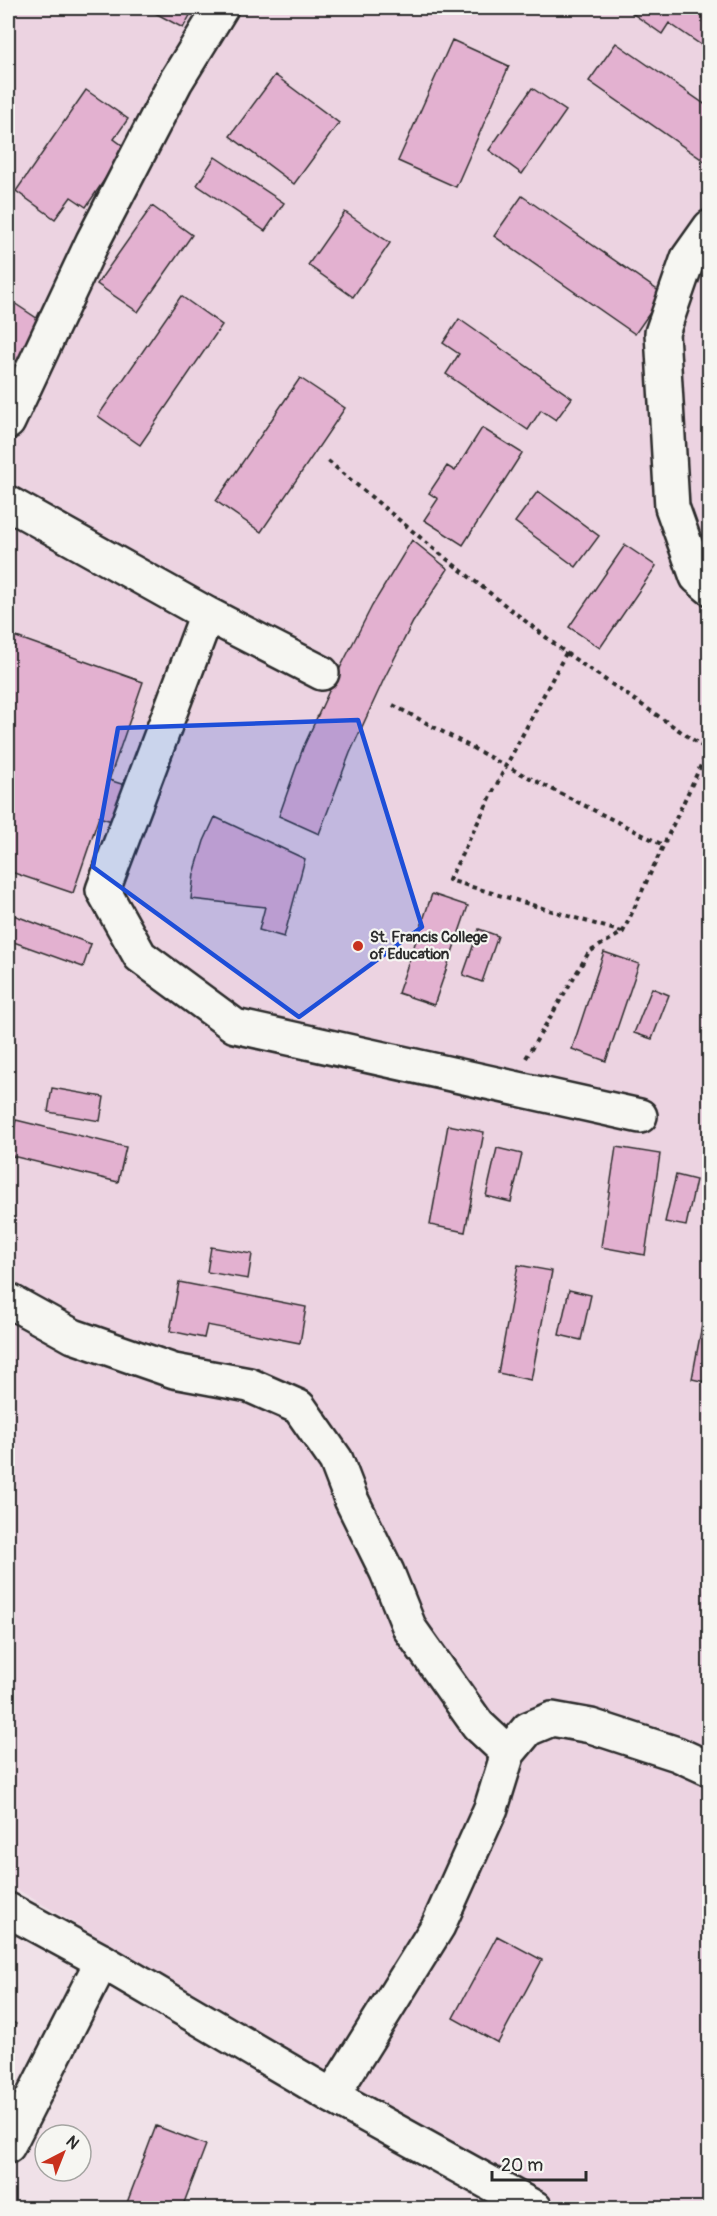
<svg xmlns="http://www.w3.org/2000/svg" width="717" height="2216" viewBox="0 0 717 2216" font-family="Pangolin,sans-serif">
  <rect width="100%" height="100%" fill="#f0e1e8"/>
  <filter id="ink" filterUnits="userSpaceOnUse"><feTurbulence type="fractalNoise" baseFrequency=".0167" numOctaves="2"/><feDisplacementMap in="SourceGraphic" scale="12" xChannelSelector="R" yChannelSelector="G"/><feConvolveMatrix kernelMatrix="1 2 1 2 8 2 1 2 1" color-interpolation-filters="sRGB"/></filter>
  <g filter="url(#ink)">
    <path fill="#ecd3e1" d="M8 8H709V2208H559L8 1884Z"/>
    <path fill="#e3b1d0" stroke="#2b2b2b" stroke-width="1.5" d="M146 8H194L183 28Z
      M636 8H710V51L669 23 662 34 632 13Z
      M452 40 509 66 456 187 398 161Z
      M616 43 710 108V165L589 81Z
      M275 75 339 123 294 184 230 136Z
      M532 88 566 111 522 174 489 150Z
      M86 90 128 119 114 139 126 148 86 207 71 197 55 219 16 191Z
      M215 157 284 203 265 231 197 185Z
      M522 196 663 294 635 334 494 236Z
      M152 206 192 235 138 312 97 284Z
      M345 212 390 243 353 297 308 265Z
      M181 296 222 325 140 445 98 416Z
      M8 299 44 323 18 363 8 355Z
      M459 319 572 398 556 420 541 410 528 430 446 374 459 354 443 343Z
      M300 378 345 408 261 532 216 501Z
      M482 428 522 453 463 545 424 520 438 499 429 493 447 466 455 471Z
      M538 491 599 536 576 567 515 522Z
      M412 540 448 569 413 622 384 679 350 753 319 834 279 816 303 748 335 678 372 606Z
      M625 545 656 566 600 648 569 627Z
      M8 634 143 682 109 780 134 788 121 824 99 817 73 893 8 871Z
      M215 817 305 859 284 937 259 930 265 907 191 899 194 874 204 841Z
      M432 894 468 906 434 1005 398 993Z
      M8 913 91 944 83 967 8 940Z
      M479 929 498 936 482 982 463 975Z
      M604 952 639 964 606 1061 572 1049Z
      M652 988 669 995 652 1039 634 1033Z
      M52 1088 104 1097 100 1121 48 1112Z
      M16 1120 126 1147 118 1182 8 1155Z
      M448 1125 484 1132 465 1232 430 1225Z
      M616 1147 660 1154 645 1255 601 1247Z
      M497 1148 522 1154 511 1202 486 1196Z
      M676 1175 696 1180 686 1226 665 1222Z
      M211 1247 252 1254 248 1279 207 1272Z
      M518 1265 552 1271 531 1380 498 1373Z
      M179 1282 306 1307 300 1343 207 1325 204 1338 170 1331Z
      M569 1290 591 1295 581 1340 559 1335Z
      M707 1298H710V1383L692 1379Z
      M497 1936 542 1960 498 2043 453 2018Z
      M8 2019 16 2024 8 2040Z
      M156 2126 206 2145 182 2208H125Z"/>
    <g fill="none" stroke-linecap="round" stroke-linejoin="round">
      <defs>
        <path id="minor" d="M710 227 688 258 662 333 672 507 697 577 710 588
          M8 422 93 241 176 81 221 8
          M8 503 207 614 103 890 140 956 235 1026 640 1116
          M207 614 322 673
          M8 1300 73 1336 174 1371 249 1385 299 1407 336 1460 351 1499 387 1572 410 1629 478 1725 508 1753 491 1808 438 1926 332 2096
          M508 1753 528 1729 552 1719 591 1726 677 1754 710 1769
          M8 2146 102 1961"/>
        <path id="major" d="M8 1910 102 1961 332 2096 535 2208"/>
      </defs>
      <use href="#minor" stroke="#2b2b2b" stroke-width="38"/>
      <use href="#major" stroke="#2b2b2b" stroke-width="38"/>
      <path stroke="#2b2b2b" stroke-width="4" stroke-dasharray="4.5 4.5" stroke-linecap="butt" d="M328 461 439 553 566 653 708 750 623 932 589 952 526 1058
        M566 653 506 766 449 880 622 932
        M393 705 506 766 663 845"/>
      <use href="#minor" stroke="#f6f6f2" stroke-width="33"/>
      <use href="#major" stroke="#f6f6f2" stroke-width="33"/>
    </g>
  </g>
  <path fill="#1d4ed8" fill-opacity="0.2" stroke="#1d4ed8" stroke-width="4.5" stroke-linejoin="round" d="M358 720 422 927 299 1017 93 867 118 728Z"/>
  <circle fill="#c8321e" stroke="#f6f6f2" stroke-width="2" cx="358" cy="946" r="6"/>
  <g text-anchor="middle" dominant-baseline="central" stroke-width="4.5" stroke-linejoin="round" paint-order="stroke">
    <g font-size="15" font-weight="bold" fill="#2b2b2b" stroke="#f6f6f2" text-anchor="start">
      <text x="370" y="937">St. Francis College<tspan x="370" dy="17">of Education</tspan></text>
    </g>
  </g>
  <rect width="717" height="2216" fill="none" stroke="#f6f6f2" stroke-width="30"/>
  <rect x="15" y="15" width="687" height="2186" fill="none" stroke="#2b2b2b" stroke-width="2" filter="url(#ink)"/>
  <g transform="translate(63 2153) rotate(42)"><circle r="28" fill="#f6f6f2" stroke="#a5a5a2" stroke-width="1.5"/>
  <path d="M0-4.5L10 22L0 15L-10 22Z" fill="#c8321e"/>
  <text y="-9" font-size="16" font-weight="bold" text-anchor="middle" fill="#2b2b2b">N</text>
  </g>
  <path d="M492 2171v9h94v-9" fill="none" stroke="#2b2b2b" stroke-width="3"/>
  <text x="501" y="2171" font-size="18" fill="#2b2b2b" stroke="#f6f6f2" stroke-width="4.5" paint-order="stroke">20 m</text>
</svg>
